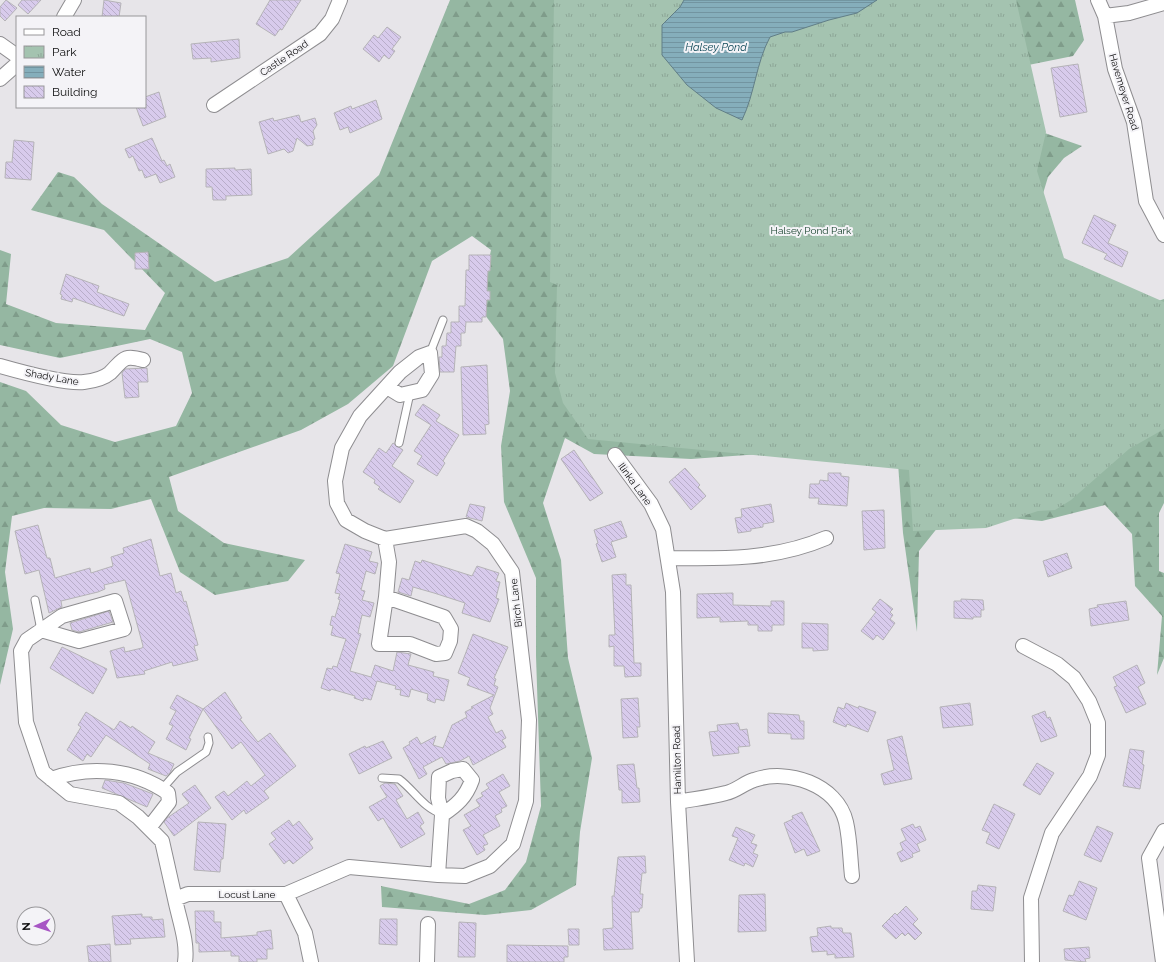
<svg xmlns="http://www.w3.org/2000/svg" width="1164" height="962" viewBox="0 0 1164 962" font-family="Raleway,sans-serif">
  <defs>
    <pattern id="forest-firs" width="22" height="20" patternUnits="userSpaceOnUse"><rect width="22" height="20" fill="#95b7a2"/><path d="M5 1l3.5 6h-7zM16 11l3.5 6h-7z" fill="#7f9c8a"/></pattern>
    <pattern id="park-tufts" width="24" height="20" patternUnits="userSpaceOnUse"><rect width="24" height="20" fill="#a4c3b0"/><path d="M3 7l-1-3M5 7V3M7 7l1-3M15 17l-1-3M17 17v-4M19 17l1-3" fill="none" stroke="#8ca696"/></pattern>
    <pattern id="water-rules" width="6" height="5" patternUnits="userSpaceOnUse"><rect width="6" height="5" fill="#85aebb"/><path d="M0 2.5h6" fill="none" stroke="#7294a0"/></pattern>
    <pattern id="building-back-hatch" width="6" height="6" patternUnits="userSpaceOnUse"><rect width="6" height="6" fill="#d8cbec"/><path d="M-1 5l2 2M0 0l6 6M5-1l2 2" fill="none" stroke="#b8adc9"/></pattern>
  </defs>
  <rect width="100%" height="100%" fill="#e7e5e9"/>
  <path fill="url(#forest-firs)" d="M450 0H1075L1084 40 1073 56 1014 68 1036 130 1082 146 1064 158 1048 177 1032 230 1106 319 1164 299V503L1159 513V571L1164 573V658L1157 675 1162 616 1135 586 1132 534 1105 505 1042 521 950 512 919 551 917 632 903 533 897 449H829L691 459 594 454 565 438 543 503 561 560 568 658 592 758 580 832 576 885 531 910 485 915 382 907 381 886 469 904 505 890 526 862 541 806 536 656V578L504 502 501 446 510 391 503 339 479 307 491 250 472 236 432 261 393 366 348 404 301 430 169 477 178 511 224 543 305 560 288 581 215 595 180 572 151 499 111 509 44 508 12 516 5 572 13 629 0 685V382L26 391 61 425 115 442 176 426 192 393 182 352 150 339 60 358 0 345V250L11 254 6 304 56 323 145 330 165 293 104 230 31 210 58 172 74 177 102 204 215 282 288 258 379 175Z"/>
  <path fill="url(#park-tufts)" d="M554 0H1016L1046 132 1037 171 1064 258 1164 302V429L1129 449 1071 500 1055 510 1038 511 986 528 913 531 909 470 588 439 563 403 555 373 557 285 550 282Z"/>
  <path fill="url(#water-rules)" stroke="#617e87" d="M684 0H877L857 13 829 20 792 32H785L770 37C756 63 755 93 742 120L716 108 687 85 662 55V25L680 7Z"/>
  <path fill="url(#building-back-hatch)" stroke="#b5b3b7" d="M6 0 17 8 5 21 0 16V7Z
    M22 0H41L28 14 18 5Z
    M104 0 121 3 119 17H102Z
    M270 0H301L282 30 280 29 275 36 256 24Z
    M387 27 401 37 392 49 395 51 389 59 384 55 379 62 363 49 374 35 378 38Z
    M239 39 240 58 211 62V58L193 59 191 44Z
    M1078 64 1087 112 1060 117 1051 68Z
    M159 92 166 117 143 126 136 107H145V97Z
    M376 100 382 119 350 133 348 127 340 130 334 113 351 106 352 109Z
    M299 115 301 122 315 118 317 125 313 131 315 139 313 140V145L307 146 297 138 293 151 288 153 284 149 268 154 259 122 273 118 274 121Z
    M152 138 162 161 164 160 167 166 170 164 175 177 160 183 156 174 145 178 142 170 139 171 133 156 129 158 125 149Z
    M14 140 34 142 31 180 5 178 6 162H12Z
    M235 168V170L251 169 252 195 226 196V200H213L212 187H206V169Z
    M1094 215 1116 225 1108 243 1128 252 1122 267 1104 259 1107 254 1082 243Z
    M148 252 149 269H135V253Z
    M469 255H491L490 271H488L487 291H490V300H487L486 317H482V322H466L465 333H461V346H456L454 372H440L439 357H442V346H446L447 333H451V322H459V306H465L466 270H469Z
    M66 274 99 286 97 292 129 304 124 316 73 298 72 302 61 299 62 295 60 294Z
    M487 365 489 424 485 425 486 434 463 435 461 367Z
    M147 368 148 382H138L139 397 125 398 122 373 125 369Z
    M423 404 440 415 436 421 459 435 443 461 445 463 437 476 417 464 422 456 414 451 431 425 415 415Z
    M393 443 403 450 392 466 414 481 400 503 378 489 380 487 374 483 375 480 363 472 379 448 386 453Z
    M574 450 603 493 590 501 561 459Z
    M685 468 700 485 698 487 706 496 691 510 669 482Z
    M828 473H841V476L849 477 847 506 818 504 819 498H809L810 484H819L820 480 828 481Z
    M470 504 485 507 482 521 466 517Z
    M771 504 774 522 763 524V527L751 529V531L738 533 735 518 742 517 741 509Z
    M884 510 885 548 864 550 862 511Z
    M621 521 627 537 611 542 616 557 602 562 596 544 598 543 594 530Z
    M38 525 47 558H50L55 578 90 568 91 573 113 566 111 557 124 553 123 548 151 539 160 576 171 573 176 593 181 591 184 602 186 601 198 645 194 646 198 660 173 666 172 662 144 671 145 674 117 678 110 651 124 647 125 652 142 648 143 646 125 580 104 585 105 589 98 592 61 601 62 607 49 613 39 570 25 574 15 531Z
    M345 544 372 552 369 561 378 563 375 574 366 571 361 590 365 591 362 600 374 603 370 617 362 615 358 633 361 634 350 671 371 677 375 665 393 671 397 652 411 654 408 665 434 672 433 676 449 680 444 701 436 699 435 703 427 700 428 694 411 689 409 697 400 695 401 690 395 689 396 686 377 681 371 700 364 698 363 701 354 698 355 696 331 689 330 691 321 688 327 668 332 669 333 666 337 667 346 639 331 635 333 626 330 625 332 616 335 617 340 600 338 599 340 594 335 593 340 574 336 573Z
    M1067 553 1072 568 1048 577 1043 561Z
    M422 560 472 576 477 566 499 573 496 581 500 582 496 598 499 599 490 622 462 613 465 603 434 593 413 587 411 596 398 592 402 578 409 580 415 561 421 563Z
    M626 574V585H631L634 663H641V676L625 677 624 666H614V646L609 647V635H615L612 575Z
    M733 593V605L771 606V601H784V625H772V631H758V625H748V621L720 622V617L697 618V594Z
    M880 599 893 609 890 612 893 615 890 619 895 623 883 640 877 635 873 640 861 631 876 612 872 609Z
    M961 599 983 600 984 610H981V617H973V619L954 618V601H961Z
    M1126 601 1129 620 1091 626 1089 609 1098 607 1097 605Z
    M109 611 113 622 79 632 72 630 70 623Z
    M802 623 828 624V650L813 651V648H802Z
    M473 634 508 647 494 678 496 679 494 685 498 687 490 708 493 714 488 717 496 733 502 730 506 738 502 740 506 747 473 765 469 756 460 761 446 764 442 757 423 767 427 774 419 779 403 748 410 744 409 742 417 737 421 744 436 736 433 745 443 748 452 725 467 717 465 712 473 708 471 707 494 695 467 685 470 678 458 673Z
    M62 647 107 669 93 694 50 668Z
    M1137 665 1145 683 1138 687 1146 704 1126 713 1114 687 1117 686 1113 677Z
    M225 692 242 718 240 719 258 742 270 733 296 766 264 791 269 798 246 814 244 810 232 820 215 797 224 791 228 796 247 781 251 786 265 775 241 742 232 749 203 709Z
    M177 695 203 709 189 738 191 739 186 750 166 739 173 726 169 724 176 711 170 708Z
    M638 698 640 727H637L638 737 623 738 621 699Z
    M846 703 858 708 859 706 876 712 868 732 847 724 846 727 833 722 838 707 844 709Z
    M970 703 973 725 943 728 940 707Z
    M1045 711 1047 718 1050 717 1057 736 1041 742 1032 716Z
    M86 712 114 730 120 721 131 728 132 726 155 742 148 753 174 764 170 773 166 776 148 769 150 764 106 735 91 757 87 754 83 761 67 750 81 727 78 725Z
    M768 713 799 715 800 721H804V739H791V734L768 733Z
    M738 723 740 730 747 729 750 746 738 747 739 753 713 756 709 732 718 731 717 725Z
    M902 736 912 779 884 785 881 774 894 770 887 740Z
    M383 741 392 758 359 774 349 754 365 746 366 748Z
    M1130 749 1144 751 1142 764 1144 765 1140 789 1123 786Z
    M1037 763 1054 773 1040 795 1023 785Z
    M634 764 637 788H639L640 802 622 803V790H619L617 765Z
    M503 774 510 786 499 792 507 806 501 809 502 812 495 816 500 826 483 835 488 844 483 846 485 850 477 855 463 830 471 826 464 815 480 806 476 800 483 796 481 793 489 788 486 784Z
    M105 780 124 783 153 794 147 807 102 788Z
    M385 783 395 784 403 796 396 800 407 819 418 812 424 823 420 826 425 834 401 848 383 818 378 821 369 807 387 797 380 786Z
    M195 785 211 808 174 836 164 822 167 818 189 803 182 794Z
    M994 804 1015 814 999 849 986 843 990 833 982 830Z
    M802 812 820 851 807 856 804 849 795 853 784 823 793 819 792 816Z
    M289 820 293 826 299 821 313 839 309 842 313 848 293 864 289 860 284 864 269 844 276 839 271 833Z
    M198 822 226 824 223 859H221L220 872 194 870Z
    M913 824 915 828 920 826 926 840 917 844 920 851 912 854 913 857 901 862 897 853 903 850 900 843 906 840 901 829Z
    M1097 826 1113 833 1101 862 1084 855Z
    M736 827 755 835 751 843 757 845 753 853 758 855 753 867 745 863 744 866 729 860 738 838 732 836Z
    M645 856 646 873H642L640 894H643L642 908H640L639 912H631L633 949 604 950 603 929 613 928 612 896H614L618 857Z
    M1079 881 1097 888 1086 920 1063 911 1069 895 1073 896Z
    M978 885 996 887 993 911 971 909 972 891H977Z
    M765 894 766 931 738 932 739 895Z
    M906 906 918 919 913 924 922 933 915 940 908 933 905 936 902 933 896 939 882 926 895 913 897 915Z
    M195 911H214V922H221V938L257 935V932L271 930 273 949H267V959H257V962H239V956H231V951L199 952V943H196Z
    M142 914V917H152V920L163 919 165 937 130 939 131 944 115 945 112 916Z
    M380 919H397V945L379 944Z
    M459 922 476 923 475 957H458Z
    M831 926V928H842L843 933H851L854 957 835 958V954L827 955V951L812 952 810 937 818 936 817 928Z
    M568 929H579V945H569Z
    M110 944 111 962H89L87 946Z
    M507 945 568 946V957H564V962H507Z
    M1089 947 1090 958 1085 959 1086 962 1065 960 1064 949Z"/>
  <g fill="none" stroke-linecap="round" stroke-linejoin="round">
    <defs>
      <path id="lane" d="M430 353 443 320
        M399 443 410 393
        M35 600 41 630
        M382 778 399 779C414 790 423 808 442 814
        M162 789 177 772 206 752 209 743 208 737"/>
      <path id="street" d="M1098 0 1105 16 1115 69 1134 122 1146 201 1164 235
        M1105 16 1129 13 1164 3
        M64 17 74 0
        M0 44 17 56
        M0 79 17 64
        M214 105 320 34 332 19 340 0
        M0 366C21 372 64 384 84 382 93 381 103 379 110 373 123 360 123 354 143 360
        M615 455 651 504 663 529 673 592 678 802 687 962
        M385 539 389 562 386 597
        M668 558C722 559 775 560 826 538
        M386 597 444 617 451 629 450 641 445 653 436 654 410 644H379Z
        M41 630 79 641 124 629 115 601 62 616 27 640 21 651 26 722 43 772 70 794 119 803 138 817 162 841 175 899 188 894H286L349 867 438 875 465 876 490 866 513 844 526 801 529 720 512 572 493 544 477 531 466 526 385 539 365 531 346 520 337 503 335 481 342 448 360 416 400 372 419 357 430 353 432 374 422 390 400 395 387 387
        M1023 646 1057 664 1074 678 1089 701 1098 723V755L1090 776 1052 833 1031 898 1032 962
        M51 779C90 765 134 769 168 793L169 802 149 828
        M678 802C694 799 711 797 726 793 736 791 744 783 754 780 787 768 837 784 846 822 850 839 850 858 852 876
        M438 875 442 815 438 798 439 777 452 771 463 769 472 780C466 797 457 805 442 815
        M286 894 305 933 311 962
        M175 899C179 919 188 942 185 962
        M427 962 428 924
        M1163 962 1149 858 1164 831"/>
    </defs>
    <use href="#lane" stroke="#8e8d90" stroke-width="9"/>
    <use href="#street" stroke="#8e8d90" stroke-width="16"/>
    <use href="#lane" stroke="#fff" stroke-width="7"/>
    <use href="#street" stroke="#fff" stroke-width="14"/>
  </g>
  <g text-anchor="middle" dominant-baseline="central" stroke-width="4" stroke-linejoin="round" paint-order="stroke">
    <g font-size="10" fill="#0d0d0e" stroke="#f4f3f7">
      <text transform="translate(284 58) rotate(-34)">Castle Road</text>
      <text transform="translate(1124 92) rotate(73)">Havemeyer Road</text>
      <text transform="translate(52 377) rotate(10)">Shady Lane</text>
      <text transform="translate(635 484) rotate(54)">Ilinka Lane</text>
      <text transform="translate(516 603) rotate(-96)">Birch Lane</text>
      <text transform="translate(677 760) rotate(-91)">Hamilton Road</text>
      <text x="247" y="894">Locust Lane</text>
    </g>
    <g font-size="10" fill="#113d27" stroke="#f4f3f7">
      <text x="811" y="230">Halsey Pond Park</text>
    </g>
    <g font-size="11" font-style="italic" fill="#0d4857" stroke="#f4f3f7">
      <text x="716" y="47">Halsey Pond</text>
    </g>
  </g>
  <rect x="16" y="16" width="130" height="92" fill="#f4f3f7" stroke="#98979a"/>
  <rect x="24" y="29" width="20" height="6" fill="#ffffff" stroke="#98979a"/>
  <text x="52" y="36" font-size="12" fill="#0d0d0e">Road</text>
  <rect x="24" y="46" width="20" height="12" fill="url(#park-tufts)" stroke="#98979a"/>
  <text x="52" y="56" font-size="12" fill="#0d0d0e">Park</text>
  <rect x="24" y="66" width="20" height="12" fill="url(#water-rules)" stroke="#98979a"/>
  <text x="52" y="76" font-size="12" fill="#0d0d0e">Water</text>
  <rect x="24" y="86" width="20" height="12" fill="url(#building-back-hatch)" stroke="#98979a"/>
  <text x="52" y="96" font-size="12" fill="#0d0d0e">Building</text>
  <g transform="translate(36 926) rotate(267)"><circle r="19" fill="#f4f3f7" stroke="#98979a"/>
  <path d="M0-3L7 15L0 10L-7 15Z" fill="#a755c4"/>
  <text y="-6" font-size="11" font-weight="bold" text-anchor="middle" fill="#0d0d0e">N</text>
  </g>
</svg>
